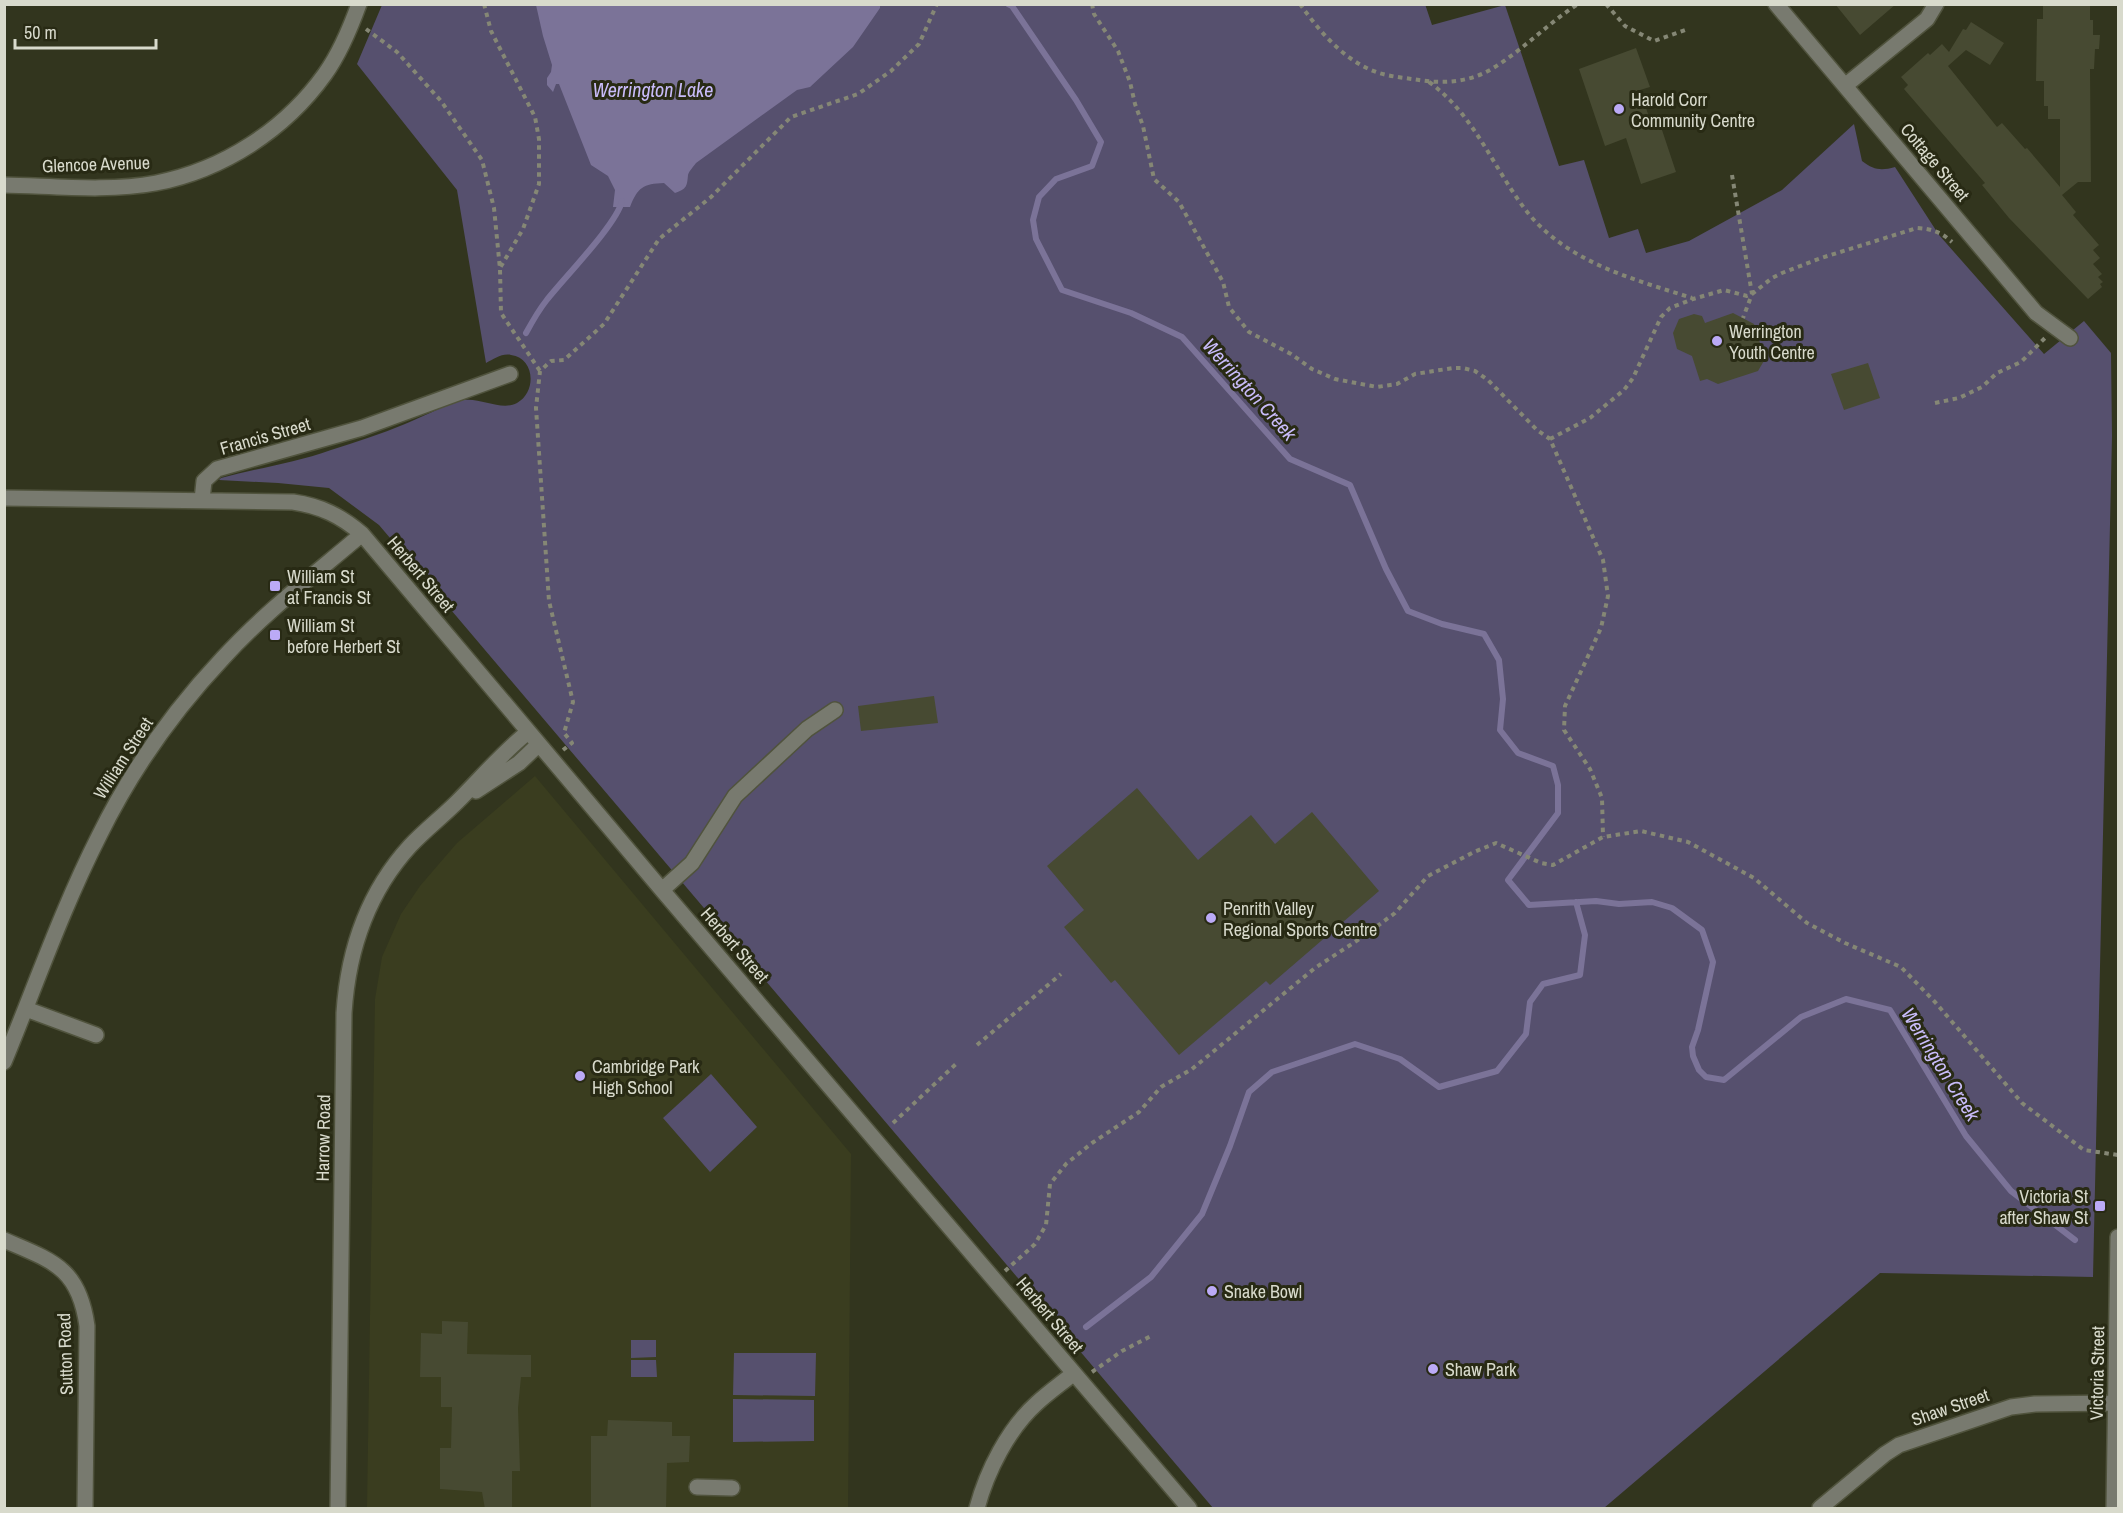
<svg xmlns="http://www.w3.org/2000/svg" width="2123" height="1513" viewBox="0 0 2123 1513" font-family="'Archivo Narrow',sans-serif">
  <rect width="100%" height="100%" fill="#32351e"/>
  <path fill="#3a3d1f" d="M535 776 851 1154 848 1508H367L375 999 382 957 401 914 420 886 457 843Z"/>
  <path fill="#56506e" d="M1425 4 1432 25 1505 5 1559 166 1584 160 1609 238 1638 229 1646 253 1689 241 1782 190 1854 124 1862 161C1874 170 1881 171 1895 167L1939 235 2044 354 2084 321 2111 353 2112 436 2093 1277 1880 1273 1604 1508H1213L379 525 329 488 278 483 219 480 221 478C258 468 295 463 331 450 356 442 381 434 405 424 422 417 441 407 459 401 478 395 500 412 517 403 537 392 535 358 511 355 502 353 494 359 486 363L457 190 357 64 382 5Z
    M711 1074 757 1127 710 1172 663 1118Z
    M631 1340H656V1357L631 1358Z
    M734 1353H816L815 1396 733 1395Z
    M631 1360H656L657 1377H631Z
    M733 1399 814 1400V1441L733 1442Z"/>
  <path fill="#7b7398" d="M536 5 880 4V8L853 47 810 87 797 90 696 163C694 166 689 171 688 175 687 186 687 189 675 193L664 183C643 184 638 187 630 207H613L615 190 608 176 591 165 559 84H556L553 92 547 85V78L551 72 552 65 543 36Z"/>
  <g fill="none" stroke-linecap="round" stroke-linejoin="round">
    <path stroke="#7b7398" stroke-width="6" d="M1008 4 1012 6 1076 100 1101 142 1092 166 1056 179 1039 197 1033 220 1036 239 1062 290 1131 313 1182 337 1290 459 1350 485 1386 569 1408 611 1442 624 1484 634 1499 660 1503 699 1500 730 1518 753 1553 766 1558 785V813L1508 880 1529 905 1596 901 1619 904 1652 902 1672 908 1702 930 1713 962 1698 1030 1692 1047 1693 1056 1699 1070 1706 1077 1724 1080 1801 1017 1846 999 1890 1010 1966 1136 2011 1191 2075 1240
      M526 333C532 322 538 311 546 301 563 279 617 224 622 201
      M1086 1327 1151 1277 1202 1214 1230 1146 1249 1092 1272 1072 1355 1044 1400 1059 1439 1087 1497 1071 1526 1034 1530 1002 1543 984 1580 975 1585 935 1576 902"/>
  </g>
  <path fill="#474a32" d="M1835 4H1896L1860 35Z
    M2043 4H2090V20H2093V35H2100L2099 49H2095L2094 69H2090L2091 182H2078L2062 195 2076 212 2073 215 2099 245 2093 250 2100 258 2093 264 2102 274 2098 277 2103 282 2100 284 2102 287 2088 299 2009 218 1982 185 1985 183 1904 89 1908 85 1901 77 1928 53 1930 55 1942 44 1949 52 1963 29 1966 30 1971 22 2004 43 1990 65 1966 50 1948 66 1997 127 2002 123 2025 149 2027 148 2060 187V119H2048V106H2044V81H2036L2037 19H2043Z
    M1636 48 1650 87 1640 90 1653 129 1661 127 1676 172 1641 184 1626 138 1605 146 1579 69Z
    M1733 313 1754 324 1765 359 1758 371 1718 384 1707 379 1700 381 1692 356 1677 349 1673 333 1679 319 1694 314 1702 316 1705 323Z
    M1868 363 1880 398 1844 410 1831 374Z
    M934 696 938 723 861 731 858 706Z
    M1137 788 1198 860 1251 815 1275 844 1312 812 1379 891 1270 985 1266 981 1179 1055 1115 980 1111 983 1064 927 1084 910 1047 866Z
    M442 1321 468 1322 467 1354 531 1355V1377H521L518 1408 520 1471H512V1509H485L482 1492 440 1489V1448H451L452 1407H441V1377H420L421 1333 442 1334Z
    M608 1420 672 1422V1436H690L689 1462 667 1463 666 1509H591V1436H607Z"/>
  <g fill="none" stroke-linecap="round" stroke-linejoin="round">
    <defs>
      <path id="minor" d="M1776 4 2036 313 2070 338
        M1846 85 1927 19 1936 4
        M4 185C53 186 108 192 156 183 223 170 285 130 325 74 340 53 350 29 359 4
        M4 498 293 502C321 506 341 516 362 534L662 890 1189 1508
        M202 500 204 481 217 469 362 428 510 374
        M476 791 519 763 539 744
        M662 890 692 863 735 796 807 729 835 710
        M26 1009 96 1035
        M4 1062C35 987 62 909 99 836 131 771 173 711 223 658 265 612 315 574 362 534
        M4 1240C53 1261 79 1268 87 1326L85 1508
        M697 1487 732 1488
        M338 1508 344 1013C348 951 368 892 410 846 425 830 442 817 457 802 481 778 502 753 528 732
        M977 1508C987 1471 1008 1429 1037 1403 1049 1392 1062 1383 1074 1373
        M1820 1508 1885 1454 1899 1445 2011 1407 2035 1404 2115 1403
        M2114 1508 2118 1237"/>
    </defs>
    <use href="#minor" stroke="#50533d" stroke-width="18"/>
    <path stroke="#858775" stroke-width="4" stroke-dasharray="4.5 4.5" stroke-linecap="butt" d="M484 4 491 31 535 117 539 139V184L523 229 500 268
      M1092 4 1094 14 1118 51 1130 82 1135 104 1143 126 1154 179 1179 202 1223 282 1229 307 1249 332 1291 354 1312 369 1335 379 1377 387 1397 384 1415 374 1453 368H1463L1475 371 1488 380 1537 430 1550 439 1603 560 1608 596 1601 628 1565 706 1564 730 1590 769 1602 798 1603 837
      M1300 4C1320 32 1345 62 1379 73 1392 77 1406 78 1419 80 1444 84 1468 82 1490 70 1522 51 1547 24 1578 4
      M1606 4 1625 26 1654 41 1685 30
      M366 29 397 52 441 101 482 160 494 208 500 269 501 313 540 371
      M1429 82C1475 115 1494 170 1528 213 1569 263 1633 279 1692 298
      M1732 175 1752 294 1743 318
      M1935 403 1959 398 1982 387 1997 373 2021 362 2045 338
      M1550 439 1590 418 1624 390 1633 378 1661 317 1670 308 1693 299 1724 290 1747 296 1752 294 1772 278 1782 273 1821 258 1917 228C1932 229 1941 232 1952 242
      M563 750 572 743 564 733 573 702 549 601 536 408 540 371 551 361 564 360 604 324 659 239 711 197 791 117 858 94 891 71 919 44 937 4
      M977 1045 1061 974
      M893 1123 956 1064
      M1005 1271 1035 1244 1046 1225 1050 1184 1066 1164 1092 1143 1139 1112 1161 1087 1192 1069 1315 968 1361 938 1395 913 1428 876 1474 852 1496 843 1541 863 1553 865 1603 837 1641 831 1688 842 1754 878 1807 923 1845 943 1901 967 1935 1002 2022 1103 2084 1150 2118 1155
      M1092 1372 1122 1351 1153 1335"/>
    <use href="#minor" stroke="#787a6f" stroke-width="15"/>
  </g>
  <g fill="#bbaaf6" stroke="#282a14" stroke-width="2">
    <circle cx="1619" cy="109" r="6"/>
    <circle cx="1717" cy="341" r="6"/>
    <rect x="269" y="580" width="12" height="12" rx="3"/>
    <rect x="269" y="629" width="12" height="12" rx="3"/>
    <circle cx="1211" cy="918" r="6"/>
    <circle cx="580" cy="1076" r="6"/>
    <rect x="2094" y="1200" width="12" height="12" rx="3"/>
    <circle cx="1212" cy="1291" r="6"/>
    <circle cx="1433" cy="1369" r="6"/>
  </g>
  <g text-anchor="middle" dominant-baseline="central" stroke-width="6" stroke-linejoin="round" paint-order="stroke">
    <g font-size="18" fill="#d8dacc" stroke="#282a14" text-anchor="start">
      <text x="1631" y="99">Harold Corr<tspan x="1631" dy="21">Community Centre</tspan></text>
      <text x="1729" y="331">Werrington<tspan x="1729" dy="21">Youth Centre</tspan></text>
      <text x="287" y="576">William St<tspan x="287" dy="21">at Francis St</tspan></text>
      <text x="287" y="625">William St<tspan x="287" dy="21">before Herbert St</tspan></text>
      <text x="1223" y="908">Penrith Valley<tspan x="1223" dy="21">Regional Sports Centre</tspan></text>
      <text x="592" y="1066">Cambridge Park<tspan x="592" dy="21">High School</tspan></text>
      <text x="2088" y="1196" text-anchor="end">Victoria St<tspan x="2088" dy="21">after Shaw St</tspan></text>
      <text x="1224" y="1291">Snake Bowl</text>
      <text x="1445" y="1369">Shaw Park</text>
    </g>
    <g font-size="18" fill="#d8dacc" stroke="#282a14">
      <text transform="translate(1935 162) rotate(50)">Cottage Street</text>
      <text transform="translate(96 164) rotate(-2)">Glencoe Avenue</text>
      <text transform="translate(265 436) rotate(-16)">Francis Street</text>
      <text transform="translate(421 574) rotate(50)">Herbert Street</text>
      <text transform="translate(123 758) rotate(-57)">William Street</text>
      <text transform="translate(735 945) rotate(49)">Herbert Street</text>
      <text transform="translate(323 1138) rotate(-89)">Harrow Road</text>
      <text transform="translate(1050 1315) rotate(50)">Herbert Street</text>
      <text transform="translate(65 1354) rotate(-92)">Sutton Road</text>
      <text transform="translate(2097 1373) rotate(-89)">Victoria Street</text>
      <text transform="translate(1950 1407) rotate(-19)">Shaw Street</text>
    </g>
    <g font-size="20" font-style="italic" fill="#c9bcfa" stroke="#282a14">
      <text x="653" y="89">Werrington Lake</text>
      <text transform="translate(1250 389) rotate(48)">Werrington Creek</text>
      <text transform="translate(1941 1064) rotate(58)">Werrington Creek</text>
    </g>
  </g>
  <rect width="2123" height="1513" fill="none" stroke="#d8dacc" stroke-width="12"/>
  <path d="M15 39v9h141v-9" fill="none" stroke="#d8dacc" stroke-width="3"/>
  <text x="24" y="39" font-size="18" fill="#d8dacc" stroke="#282a14" stroke-width="4.5" paint-order="stroke">50 m</text>
</svg>
